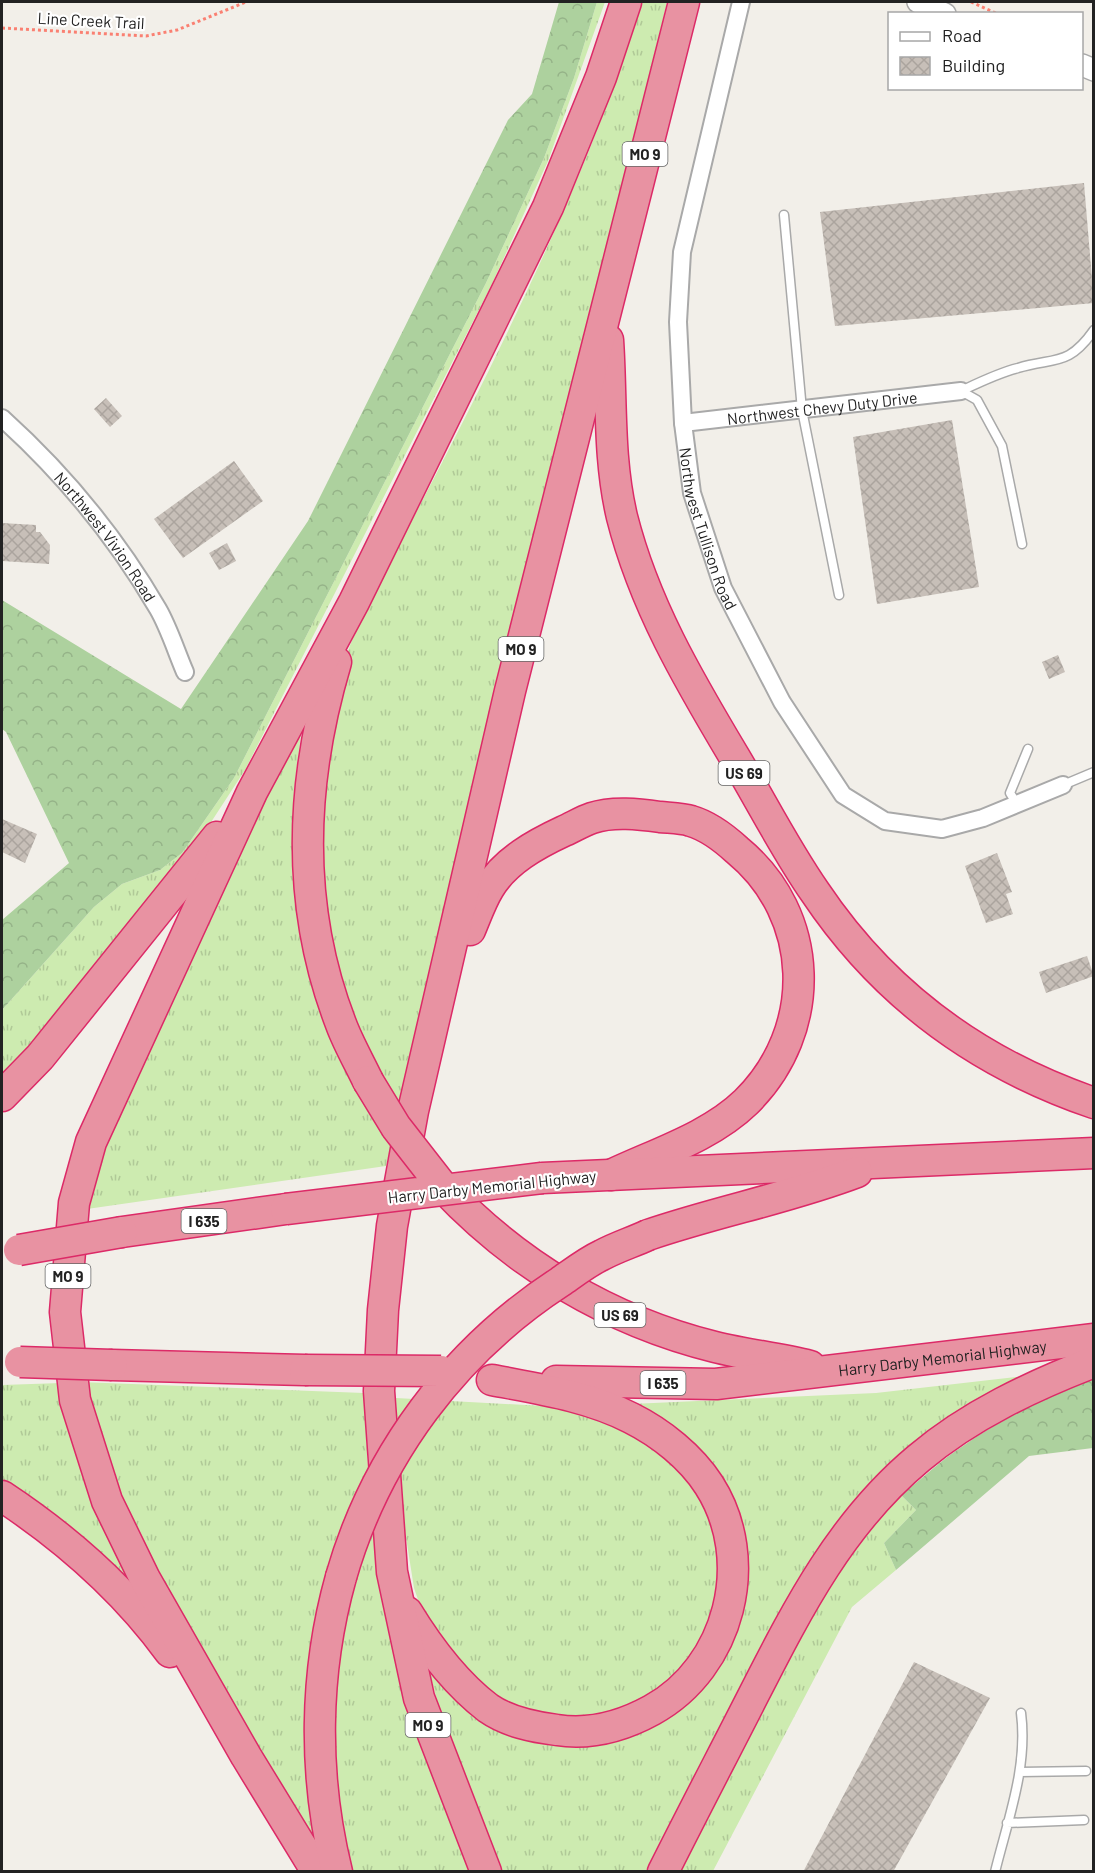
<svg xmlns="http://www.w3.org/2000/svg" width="1095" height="1873" viewBox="0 0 1095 1873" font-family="Barlow,sans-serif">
  <defs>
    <pattern id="grass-tufts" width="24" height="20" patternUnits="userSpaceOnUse" patternTransform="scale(1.5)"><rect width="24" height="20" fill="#cdebb0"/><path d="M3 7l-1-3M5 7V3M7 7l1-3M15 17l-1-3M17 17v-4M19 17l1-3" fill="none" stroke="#b0c997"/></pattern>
    <pattern id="forest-crowns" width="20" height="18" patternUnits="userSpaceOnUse" patternTransform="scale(1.5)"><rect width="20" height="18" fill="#add19e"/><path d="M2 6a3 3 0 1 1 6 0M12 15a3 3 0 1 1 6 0" fill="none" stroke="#95b388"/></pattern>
    <pattern id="building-cross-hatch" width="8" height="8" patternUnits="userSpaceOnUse" patternTransform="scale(1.5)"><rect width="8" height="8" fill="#c7bfb8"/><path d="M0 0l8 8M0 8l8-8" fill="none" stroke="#aba49e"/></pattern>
  </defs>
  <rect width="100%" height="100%" fill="#f2efe9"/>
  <path fill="url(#grass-tufts)" d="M597 2H605L548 161 492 284 245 770 202 836 2 1087V1010L94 907 122 884 160 870 182 853 234 778 486 283 544 158 574 78Z
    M640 2H667L386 1166 80 1210 89 1169 111 1112 294 733H301C299 755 294 778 294 801 293 873 302 950 328 1017 343 1054 362 1088 382 1123L386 1126 394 1107C324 998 301 862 324 735 331 694 346 655 361 617 442 464 527 304 592 143 610 97 625 49 640 2Z
    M1024 1376 879 1486 655 1871H500L441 1715 427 1663 497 1726 673 1710 743 1540 631 1404 876 1393Z
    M80 1382 364 1393C368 1457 369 1522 381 1585 401 1684 435 1778 474 1871H351C335 1804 325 1732 333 1662 335 1642 338 1622 343 1603 347 1589 358 1579 358 1565 359 1551 351 1534 348 1520 335 1544 330 1576 325 1603 306 1700 309 1774 330 1870L324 1871C282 1799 241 1727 199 1655 149 1568 95 1482 80 1382Z
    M61 1383 161 1628 2 1486V1385Z
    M396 1398 561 1407 624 1424 690 1472 724 1544 714 1621 678 1679 603 1719 544 1720 473 1686 425 1620 414 1588 402 1512Z
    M901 1495 916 1510 884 1543 896 1570 852 1607 713 1871 676 1872C741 1743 799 1598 901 1495Z"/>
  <path fill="url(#forest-crowns)" d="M559 2H597L574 78 544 158 486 283 234 778 182 853 160 870 122 884 94 907 2 1010V920L69 863 6 732 2 729V600L181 709 308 521 508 120 532 94Z
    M1093 1378V1448L1029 1456 896 1570 884 1543 916 1510 901 1495C922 1479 941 1460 963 1446 1004 1417 1047 1397 1093 1378Z"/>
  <path fill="url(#building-cross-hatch)" d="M1084 183 1094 303 835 326 820 212Z
    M106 398 122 416 110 427 94 409Z
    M952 420 979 587 877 604 853 437Z
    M234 461 263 501 183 558 154 519Z
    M2 523 36 525V532H40L50 545 49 564 2 561Z
    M227 543 236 561 219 570 209 553Z
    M1058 655 1065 672 1049 679 1042 662Z
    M2 819 37 834 25 863 2 852Z
    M997 853 1012 892 1006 894 1013 914 986 923 965 866Z
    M1087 956 1094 976 1046 993 1039 972Z
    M914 1662 990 1698 893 1872H803Z"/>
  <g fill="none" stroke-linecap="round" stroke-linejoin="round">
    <defs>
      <path id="service" d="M784 215 802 410 839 595
        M961 391 977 400 1002 446 1022 544
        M961 391C980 382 998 373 1018 368 1055 357 1068 367 1094 330
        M1063 785 1094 772
        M1017 804 1010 793 1028 749
        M1020 1772 1086 1771
        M1007 1823 1084 1820
        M995 1872C1008 1819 1028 1767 1021 1713"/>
      <g id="minor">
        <path id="s1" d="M741 2 682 252 678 322 683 423 692 493 723 588 782 702 843 795 885 821 942 829 983 818 1063 785"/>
        <path id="s2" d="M2 418C63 473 116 537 158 609 169 628 176 651 185 672"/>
        <path id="s3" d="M683 423 961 391"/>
      </g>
      <path id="tertiary" d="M918 2 945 14
        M1082 65 1094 70"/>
      <g id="motorway">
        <path d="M608 340C612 399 608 458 622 517 644 604 688 679 734 756 761 801 785 849 815 892 884 995 977 1063 1094 1103"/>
        <path d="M336 662C300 783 295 905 341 1024 348 1043 359 1062 368 1081"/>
        <path d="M470 930C476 916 481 901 489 888 505 861 536 844 564 831 573 827 583 821 592 818 613 811 639 814 660 817 670 818 682 818 691 821 708 826 725 839 737 850 816 915 819 1030 746 1102 710 1137 655 1154 611 1175"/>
        <path d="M2 1096 40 1057 217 837"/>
        <path d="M542 1178 1094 1153"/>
        <path d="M442 1186C516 1265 610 1321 715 1347 747 1355 779 1358 810 1366"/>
        <path d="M122 1232 286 1209"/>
        <path d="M648 1235C718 1211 789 1198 857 1172"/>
        <path d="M112 1365 305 1370"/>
        <path id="s4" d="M556 1381 716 1384 1094 1339"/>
        <path d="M2 1496C67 1539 124 1589 170 1652"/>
        <path d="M407 1612C429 1648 454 1682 488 1708 508 1722 533 1727 557 1730 590 1735 623 1726 652 1710 730 1667 757 1560 709 1485 691 1457 661 1433 631 1418 588 1396 539 1389 492 1380"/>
        <path d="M317 1872 246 1756 145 1579 107 1501 75 1400 65 1312 74 1203 91 1142 252 792 354 602 548 207 601 77 626 2"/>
        <path d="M337 1872C313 1775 314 1673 341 1577"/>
        <path d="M486 1872 419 1698 392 1572 379 1391 383 1310 392 1226 413 1111 510 691 684 2"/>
        <path d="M663 1872C693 1812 724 1753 754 1694 799 1606 842 1522 919 1458 970 1415 1032 1386 1094 1362"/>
      </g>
    </defs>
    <use href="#service" stroke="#a9a9a9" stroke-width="11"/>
    <use href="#minor" stroke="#a9a9a9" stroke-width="20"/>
    <use href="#tertiary" stroke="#a9a9a9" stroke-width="24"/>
    <use href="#motorway" stroke="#dc2a67" stroke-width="33"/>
    <path stroke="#fa8072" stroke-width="3" stroke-dasharray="3 3" stroke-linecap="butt" d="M971 2 998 14
      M2 28 146 36 177 30 246 2"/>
    <use href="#service" stroke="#fff" stroke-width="8"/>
    <use href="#minor" stroke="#fff" stroke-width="16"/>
    <use href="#tertiary" stroke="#fff" stroke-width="21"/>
    <use href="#motorway" stroke="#e892a2" stroke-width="30"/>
    <defs>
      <path id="motorway-bridge" d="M368 1081 396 1127 442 1186
        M286 1209 542 1178
        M19 1250 122 1232
        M20 1362 112 1365
        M305 1370 441 1371
        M341 1577C376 1455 454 1351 560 1282 573 1273 587 1262 602 1255 617 1247 633 1242 648 1235"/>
    </defs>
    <use href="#motorway-bridge" stroke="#dc2a67" stroke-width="33" stroke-linecap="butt"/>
    <use href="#motorway-bridge" stroke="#e892a2" stroke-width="30"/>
  </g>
  <g text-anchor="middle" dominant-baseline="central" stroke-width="4.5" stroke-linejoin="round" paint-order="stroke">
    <g fill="#fff" stroke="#646464" stroke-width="1.5">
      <rect x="622.5" y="142" width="45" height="24" rx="4.5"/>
      <rect x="498.5" y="637" width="45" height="24" rx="4.5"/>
      <rect x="718.5" y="761" width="51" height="24" rx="4.5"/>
      <rect x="181.5" y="1209" width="45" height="24" rx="4.5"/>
      <rect x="45.5" y="1264" width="45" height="24" rx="4.5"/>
      <rect x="594.5" y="1303" width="51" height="24" rx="4.5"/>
      <rect x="640.5" y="1371" width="45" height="24" rx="4.5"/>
      <rect x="405.5" y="1713" width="45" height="24" rx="4.5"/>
    </g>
    <g font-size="15" font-weight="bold" fill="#222">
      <text x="645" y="154">MO 9</text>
      <text x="521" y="649">MO 9</text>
      <text x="744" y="773">US 69</text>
      <text x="204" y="1221">I 635</text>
      <text x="68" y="1276">MO 9</text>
      <text x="620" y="1315">US 69</text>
      <text x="663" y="1383">I 635</text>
      <text x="428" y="1725">MO 9</text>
    </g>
    <g font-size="16" fill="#222" stroke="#fff">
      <text transform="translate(91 20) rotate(3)">Line Creek Trail</text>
      <text stroke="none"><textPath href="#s3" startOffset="140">Northwest Chevy Duty Drive</textPath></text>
      <text stroke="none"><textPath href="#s1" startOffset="537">Northwest Tullison Road</textPath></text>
      <text stroke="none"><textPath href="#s2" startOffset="158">Northwest Vivion Road</textPath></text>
      <text transform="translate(492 1186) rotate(-6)">Harry Darby Memorial Highway</text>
      <text stroke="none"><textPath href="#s4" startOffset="388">Harry Darby Memorial Highway</textPath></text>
    </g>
  </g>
  <rect width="1095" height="1873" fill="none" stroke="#222222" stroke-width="6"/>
  <rect x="888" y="12" width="195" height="78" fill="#ffffff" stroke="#a7a7a7" stroke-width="1.5"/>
  <rect x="900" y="32" width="30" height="9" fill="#ffffff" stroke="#a7a7a7" stroke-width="1.5"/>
  <text x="942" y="42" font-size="18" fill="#222222">Road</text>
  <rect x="900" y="57" width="30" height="18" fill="url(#building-cross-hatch)" stroke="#a7a7a7" stroke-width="1.5"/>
  <text x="942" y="72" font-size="18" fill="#222222">Building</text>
</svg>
